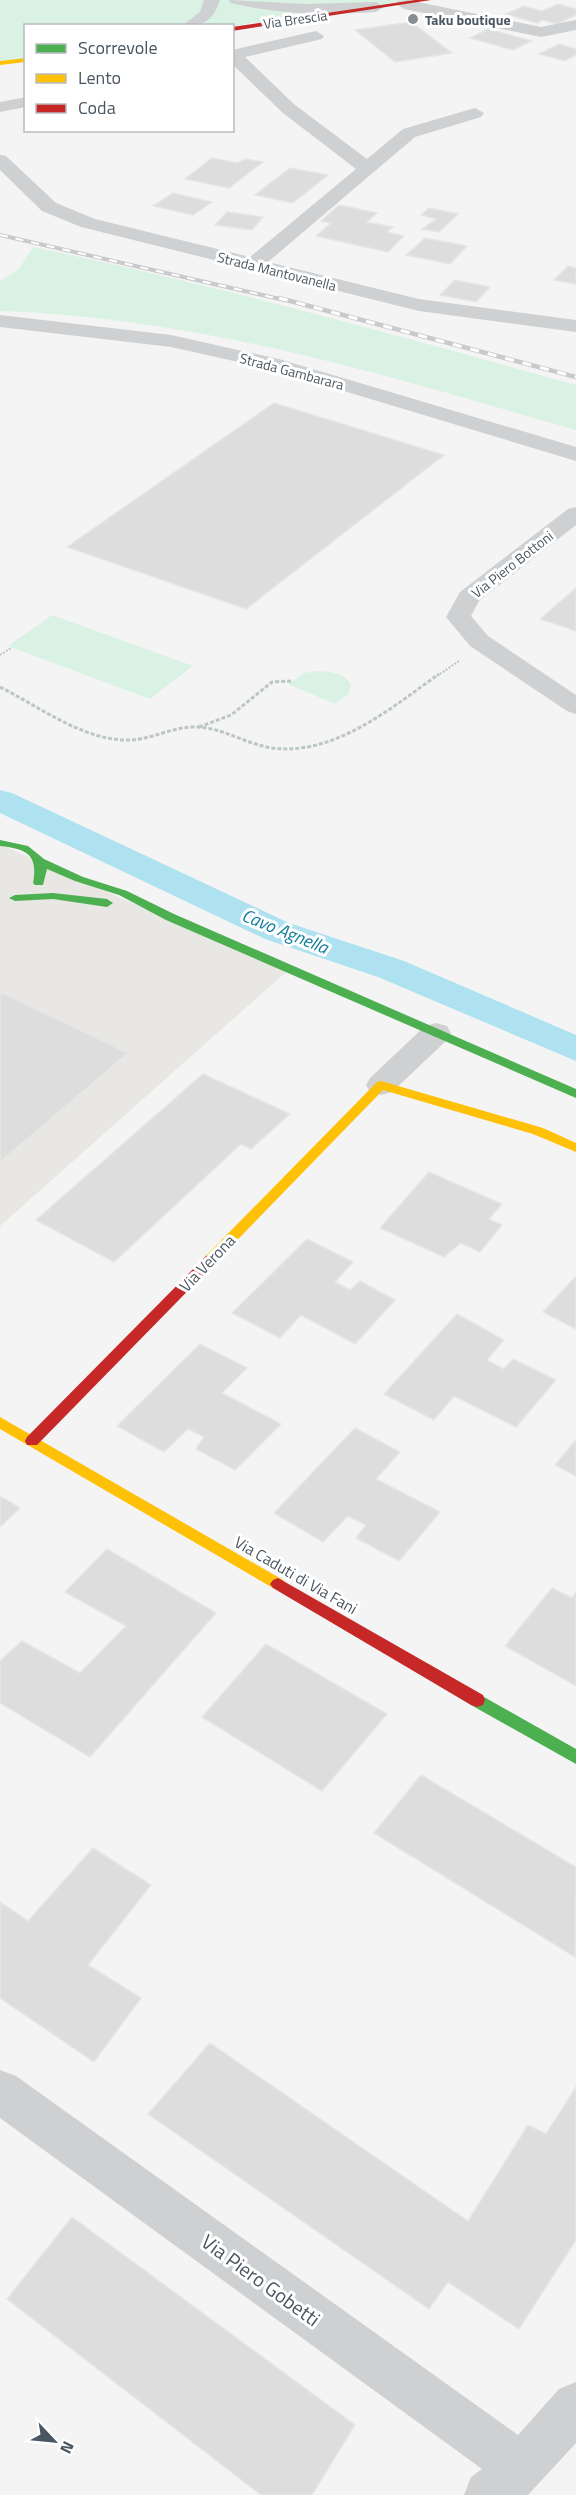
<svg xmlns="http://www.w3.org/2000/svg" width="576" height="2495" viewBox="0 0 576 2495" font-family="'Titillium Web',sans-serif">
  <rect width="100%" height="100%" fill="#f4f4f4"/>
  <path fill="#e8e7e3" d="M0 844 286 972 0 1226Z"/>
  <path fill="#d9f2e3" d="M0 0H427L232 26H26L25 60 0 64Z
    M33 247C216 285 396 335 576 385V430C384 375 202 318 0 311V281L19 269Z
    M52 615 193 666 150 699 8 646Z
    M317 671C330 672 344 672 351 685L349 693 335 704 288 684 304 673Z"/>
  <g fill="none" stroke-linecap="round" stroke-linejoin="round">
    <path fill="#aee2f0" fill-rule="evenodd" d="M0 790 12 793 289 923 404 961 576 1035V1061L378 977 265 939 0 813Z"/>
  </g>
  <path fill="#ddddde" stroke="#e5e6e7" stroke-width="1.5" d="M558 4 576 9V15L557 24 543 20 537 23 506 14 524 6 542 11Z
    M411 22 452 53 395 62 355 30Z
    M488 29 532 41 513 50 470 38Z
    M559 44 576 49V55L565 61 539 54Z
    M212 158 238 163 245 159 263 162 229 188 185 179Z
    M290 168 328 175 293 203 255 195Z
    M173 193 212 202 193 215 153 206Z
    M339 205 377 213 367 222 393 227 387 232 404 236 388 252 316 236 331 223 321 221Z
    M429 208 458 214 439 232 422 229 436 219 421 215Z
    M227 212 263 217 252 230 215 225Z
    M425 238 467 246 450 264 406 255Z
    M568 266 576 268V284L554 280Z
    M455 280 490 287 476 302 440 295Z
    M274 403 444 455 246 609 67 547Z
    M576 588V631L540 619Z
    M0 992 128 1053 0 1162Z
    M203 1074 290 1114 251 1149 241 1144 114 1262 36 1220Z
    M429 1172 502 1204 489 1219 502 1225 480 1252 461 1243 444 1257 380 1228Z
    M307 1239 353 1262 335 1282 350 1290 360 1281 395 1300 355 1344 301 1315 280 1338 232 1313Z
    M576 1276V1329L543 1312Z
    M457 1314 504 1340 487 1360 504 1369 513 1359 556 1380 516 1427 454 1396 434 1420 384 1394Z
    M200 1344 247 1368 222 1393 281 1424 235 1470 196 1449 204 1437 188 1429 164 1452 117 1426Z
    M355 1428 400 1452 376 1479 440 1512 399 1561 356 1538 366 1525 348 1516 323 1542 274 1513Z
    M576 1440V1476L555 1465Z
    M0 1496 20 1508 0 1527Z
    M107 1549 216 1613 90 1757 0 1703V1661L22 1641 80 1673 126 1626 65 1592Z
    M552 1588 572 1598 576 1592V1686L505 1646Z
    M266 1644 387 1714 322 1791 202 1717Z
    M421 1775 576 1867 575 1957 374 1833Z
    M93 1848 151 1885 88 1965 141 1998 94 2062 0 1998V1902L28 1921Z
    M210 2043 468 2221 528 2125 546 2134 576 2087V2240L519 2329 448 2282 429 2309 148 2114Z
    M72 2217 355 2425 312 2495H261L7 2299Z"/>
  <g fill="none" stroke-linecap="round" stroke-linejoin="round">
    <path stroke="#bcc7c4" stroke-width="2" stroke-dasharray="2 1.5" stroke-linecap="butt" d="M0 655 11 648
      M437 676 459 661"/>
    <path stroke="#bcc7c4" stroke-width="3" stroke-dasharray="4 2" stroke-linecap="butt" d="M0 687C38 706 81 739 125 740 150 741 172 726 197 727 223 728 246 744 272 748 335 756 391 708 439 674
      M199 727 231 715 272 682 291 681"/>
    <path fill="#ced0d2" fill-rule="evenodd" d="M204 0H220C213 21 204 26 182 26L200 12Z
      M229 0 306 4 376 2 384 7 376 12C327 15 279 15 231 3Z
      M408 0 541 27 576 20V30L541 37 404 9 396 4 398 1Z
      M316 31 324 36 322 39 245 57 295 105 367 159 403 129 475 108 484 113 481 117 415 137 268 262 419 299 576 320V332L419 311 81 227 42 211 0 170V155L6 156 56 203 95 219 250 257 356 169 283 113 232 64V50Z
      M26 97V107L0 112V102Z
      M0 315 171 335 279 359 576 447V461L274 370 171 347 0 327Z
      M576 507V525L479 601 471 616 488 636 576 695V714L567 711 470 646 446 617 460 592 568 509Z
      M436 1023 447 1026 451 1033 447 1040 392 1092 381 1095 370 1092 366 1085 370 1078 425 1026Z
      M0 2070 16 2076 518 2435 559 2389 576 2382V2443L528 2495H464L471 2477 482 2469 0 2118Z"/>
    <path fill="#4caf50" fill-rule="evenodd" d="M0 840 28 846 44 859 83 877 127 891 174 914 576 1089V1098L166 920 119 895 75 881 47 869 43 885H35L33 883C38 855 28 849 0 846Z
      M53 893 107 899 113 903 107 907 53 899 15 901 9 898 15 895Z
      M477 1693 576 1749V1764L471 1705 469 1700 471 1695Z"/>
    <path fill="#ffc107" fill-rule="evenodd" d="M26 58V62L0 65V61Z
      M381 1081 543 1128 576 1143V1152L533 1134 383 1090 216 1262H206L204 1259 206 1256 377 1082Z
      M0 1417 283 1580 286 1584 283 1588 278 1590 273 1588 0 1429Z"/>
    <path fill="#c62828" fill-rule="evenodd" d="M415 0H431L232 31V27Z
      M211 1254 216 1256 218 1259 216 1262 37 1445H27L25 1441 27 1437 206 1256Z
      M278 1578 483 1695 485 1700 483 1705 477 1707 471 1705 273 1588 270 1584 273 1580Z"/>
    <defs>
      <path id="rail-far1" d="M0 235 284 300"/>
      <path id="rail" d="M279 298 576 377"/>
    </defs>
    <use href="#rail-far1" stroke="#c9cacc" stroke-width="4"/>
    <use href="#rail" stroke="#c9cacc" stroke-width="4.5"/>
    <use href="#rail-far1" stroke="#fff" stroke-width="2" stroke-dasharray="8" stroke-linecap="butt"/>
    <use href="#rail" stroke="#fff" stroke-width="3" stroke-dasharray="9" stroke-linecap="butt"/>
  </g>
  <circle fill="#868d94" stroke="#fff" stroke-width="2" cx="413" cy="19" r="6"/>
  <g text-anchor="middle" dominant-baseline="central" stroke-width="6" stroke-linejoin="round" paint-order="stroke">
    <g font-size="14" fill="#4a5661" stroke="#fff">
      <text transform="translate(295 19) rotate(-8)">Via Brescia</text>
      <text transform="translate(277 271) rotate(14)">Strada Mantovanella</text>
      <text transform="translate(292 371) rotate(15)">Strada Gambarara</text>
      <text transform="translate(512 564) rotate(-38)">Via Piero Bottoni</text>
    </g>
    <g font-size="14" font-weight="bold" fill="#4a5661" stroke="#fff" text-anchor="start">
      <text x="425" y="19">Taku boutique</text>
    </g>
    <g font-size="16" fill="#4a5661" stroke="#fff">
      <text transform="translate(207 1263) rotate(-46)">Via Verona</text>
      <text transform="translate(296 1575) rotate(30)">Via Caduti di Via Fani</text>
    </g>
    <g font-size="18" font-style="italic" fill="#0c7c9b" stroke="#fff">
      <text transform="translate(285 931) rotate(22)">Cavo Agnella</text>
    </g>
    <g font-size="20" fill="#4a5661" stroke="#fff">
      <text transform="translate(261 2280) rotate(36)">Via Piero Gobetti</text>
    </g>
  </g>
  <rect x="24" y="24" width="210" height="108" fill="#ffffff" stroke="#b7bbc0" stroke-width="1.5"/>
  <rect x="36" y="44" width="30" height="9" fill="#4caf50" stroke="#b7bbc0" stroke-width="1.5"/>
  <text x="78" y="54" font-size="18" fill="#4a5661">Scorrevole</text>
  <rect x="36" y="74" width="30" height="9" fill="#ffc107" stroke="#b7bbc0" stroke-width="1.5"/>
  <text x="78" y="84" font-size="18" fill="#4a5661">Lento</text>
  <rect x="36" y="104" width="30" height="9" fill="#c62828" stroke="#b7bbc0" stroke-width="1.5"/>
  <text x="78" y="114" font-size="18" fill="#4a5661">Coda</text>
  <g transform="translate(54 2441) rotate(116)" stroke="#ffffff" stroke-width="4.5" paint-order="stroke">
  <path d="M0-4.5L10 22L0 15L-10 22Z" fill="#4a5661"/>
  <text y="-9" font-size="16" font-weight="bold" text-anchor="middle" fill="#4a5661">N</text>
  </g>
</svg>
